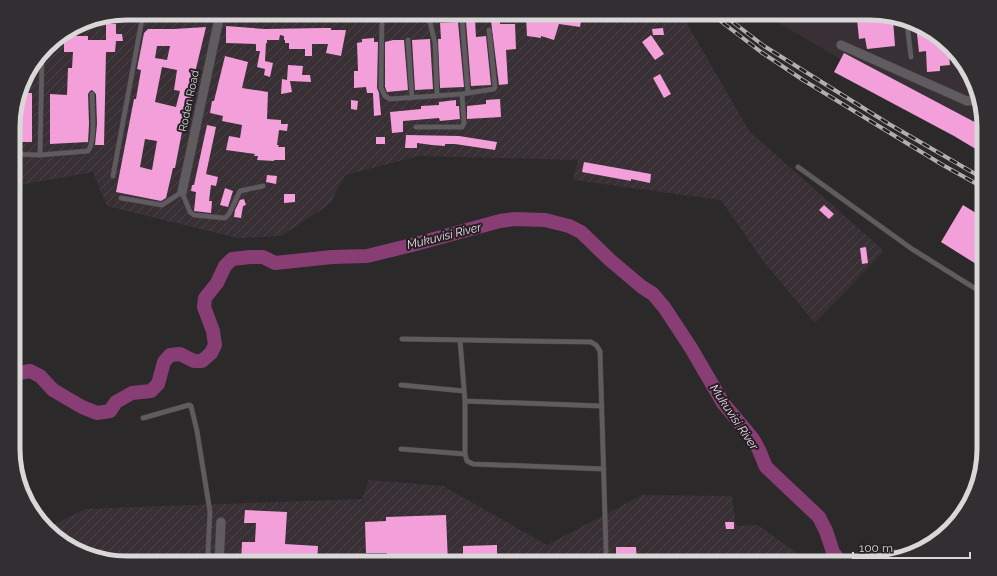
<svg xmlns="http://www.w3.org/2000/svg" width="997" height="576" viewBox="0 0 997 576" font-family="Raleway,sans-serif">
  <defs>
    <pattern id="industrial-furrows" width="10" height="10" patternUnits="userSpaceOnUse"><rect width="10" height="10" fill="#393036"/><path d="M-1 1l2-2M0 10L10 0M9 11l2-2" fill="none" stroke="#4c4449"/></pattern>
  </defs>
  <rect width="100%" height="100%" fill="#2c292b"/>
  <path fill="#393036" d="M761 13H870L927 28 969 70 984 120V142Z"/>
  <path fill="url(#industrial-furrows)" d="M127 13H681L749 131 884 251 815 323 764 262 721 200 573 180 578 160 419 156 345 175 330 204 281 236 237 238 107 206 93 172 14 186V113L25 76 52 41 84 22Z
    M369 480 443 486 547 545 642 495 732 496 736 526 758 525 802 557 807 563H127L70 548 48 527 86 509 362 499Z"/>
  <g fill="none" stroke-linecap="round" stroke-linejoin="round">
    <path stroke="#883d74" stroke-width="2.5" d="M875 563 892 550 904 554"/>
    <path stroke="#883d74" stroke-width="14" d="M14 374 30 371 40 376 53 390 82 407 97 413 110 411 116 402 132 393 151 391 158 384 164 362 170 355 180 354 194 361H202L211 353 215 345 213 331 204 307 205 298 217 283 225 266 232 259 250 257H263L275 263 332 257 367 256 412 245 500 221 514 219 545 220 569 226 581 232 610 260 642 287 653 294 664 307 691 348 723 403 753 439 759 450 766 467 819 517 826 531 833 552 841 563"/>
  </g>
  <path fill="#f39fda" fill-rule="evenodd" d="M874 14 893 19 895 46 867 49 865 38 859 39 857 19 874 16Z
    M526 17H561V18L581 21 580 27 559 24 554 40 541 36V38L527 36Z
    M475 20 476 37 486 36 491 85 471 86 466 21Z
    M491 21H500V24H515L516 49 506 50 508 84 499 85Z
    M458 22 464 87 440 88 438 39H441L440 23Z
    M106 24H116V34H122L123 41H116L115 52H106L104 145H95L97 124 96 94 92 90 90 91 88 94 89 124 88 142 50 144V94L67 95 68 68H72L73 52H64V41H53L74 28V36H88V40H106Z
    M916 25 927 28 953 55H949L950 65 940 66V71L927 72 926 51 919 52Z
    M226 26 265 29 324 28H331V30H346L341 56 326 53 328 44H312V56H305V49H289V43H285V40H284V36L280 35 279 40H267V43H266L265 61 273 63 270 77 264 75 265 69 257 67 260 51H256V44L226 43Z
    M206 27 193 81H194L190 104H188L185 116 175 168H173L166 198 161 201 116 192 134 99H136L141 70 137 69 144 33 148 29H174ZM157 46H170L167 60 155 58ZM162 67 177 70 174 90 180 91 176 107 155 102ZM145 139 157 141 152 170 140 167Z
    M663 28 664 35H653L652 29Z
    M651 35 664 54 655 60 642 42Z
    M374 38V42H378L377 88 379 93 381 115 374 116 373 93H367L366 87 354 88V71H358L357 43 362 42V39Z
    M430 39 433 89 415 90 412 40Z
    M393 40H404L408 90 387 92 385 87V42Z
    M844 53 984 127V154L954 136 834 72Z
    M225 56 248 62 242 88 268 92 267 119 281 120V124H288L287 131 279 130 277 145H279L278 147H285V160H274V161L257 160 258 156H254L255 154 226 150 229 136 240 138 242 125 222 121 223 116 210 113 212 101H214Z
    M288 65 303 66 302 75H310L311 82 290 81 292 92 281 94 282 79 287 80Z
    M660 74 671 94 664 98 653 78Z
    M21 93H32V142H14V132L21 133Z
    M500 99 501 117 467 119V106L486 104V100Z
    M351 100 358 101 357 110 351 109Z
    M456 100V106H459L460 119 440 121 439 118 403 121V132L392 133 390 112 421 109V106L439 105V102Z
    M207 125 216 127 206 174 218 177 216 186 211 185 209 201H212L211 213 194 211 196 192 191 191 192 185H194Z
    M406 135 459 136 497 142 495 150 455 144H445V146L432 145 417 143V148H405Z
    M376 137H385V144H376Z
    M584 162 651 174 650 183 631 179V181L582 172Z
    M267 175 277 176 276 184 266 182Z
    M225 188 233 191 228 207 220 205Z
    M284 194H295V202L284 203Z
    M244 199 246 205 243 206 241 218 234 217 235 210 240 200Z
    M824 205 834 214 829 219 819 210Z
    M963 205 984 218V269L941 242Z
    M866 247 868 263 862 264 860 248Z
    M245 510 287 512 285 544 318 546 317 563H241L242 542H255L256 523H244Z
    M446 515 448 563H387V553H366L365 522 386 521V517Z
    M725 522H734V529H726Z
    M497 545V563H463V546Z
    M616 547H636L637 563H616Z"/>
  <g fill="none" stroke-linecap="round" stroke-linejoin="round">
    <defs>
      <path id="lane" d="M382 13 381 88 385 96 390 99 462 94 494 89 495 87 489 30
        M428 14 435 43 437 96
        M462 20 468 93
        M907 23 911 57
        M408 40 412 98
        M416 127H462L464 123 462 94
        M14 154 40 155 88 151C96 141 92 107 92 94
        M40 155 42 54
        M798 167 912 249 984 294
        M113 176 143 14
        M121 198 162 205 182 192 190 212 194 215 225 218 229 214 240 191 263 186
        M402 339 591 342 596 345 600 351 606 551 605 563
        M460 340 465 401V454L467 461 473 464 604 469
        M401 385 464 391
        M465 401 602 406
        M143 418 189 405 191 406 197 431 210 512 208 551 209 563
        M401 449 465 454"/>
      <path id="street" d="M274 13 428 14 440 13
        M123 14 266 13
        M841 45 967 101 978 100
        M182 192 220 14
        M219 563 221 522"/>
    </defs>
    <use href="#lane" stroke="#484547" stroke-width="5.5"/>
    <use href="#street" stroke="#484547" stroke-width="10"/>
    <use href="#lane" stroke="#5f5b5e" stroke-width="4.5"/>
    <use href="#street" stroke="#5f5b5e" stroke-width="9"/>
    <defs>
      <path id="rail" d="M710 13 761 52 803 80 941 164 984 188
        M721 13 764 46 889 124 984 179"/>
    </defs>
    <use href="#rail" stroke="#b2afb1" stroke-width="4"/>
    <use href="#rail" stroke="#231f22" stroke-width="2.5" stroke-dasharray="8" stroke-linecap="butt"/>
  </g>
  <g text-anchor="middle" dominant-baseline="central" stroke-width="4" stroke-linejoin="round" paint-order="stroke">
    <g font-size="11" fill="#dad7d9" stroke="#231f22">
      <text transform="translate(189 101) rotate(-78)">Roden Road</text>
    </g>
    <g font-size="12" font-style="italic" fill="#f1dbea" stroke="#231f22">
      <text transform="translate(444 236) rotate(-14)">Mukuvisi River</text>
      <text transform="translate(734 417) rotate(56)">Mukuvisi River</text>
    </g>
  </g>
  <path d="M0 0H997V576H0ZM127 20H870A107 107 0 0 1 977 127V449A107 107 0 0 1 870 556H127A107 107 0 0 1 20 449V127A107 107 0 0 1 127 20Z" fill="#322e31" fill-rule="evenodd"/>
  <path fill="none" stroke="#dad7d9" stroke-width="5" d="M127 20H870A107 107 0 0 1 977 127V449A107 107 0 0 1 870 556H127A107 107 0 0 1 20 449V127A107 107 0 0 1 127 20Z"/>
  <path d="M853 552v6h117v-6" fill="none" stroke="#dad7d9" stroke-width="2"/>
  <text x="859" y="552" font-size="12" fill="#dad7d9" stroke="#231f22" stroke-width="3" paint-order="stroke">100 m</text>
</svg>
